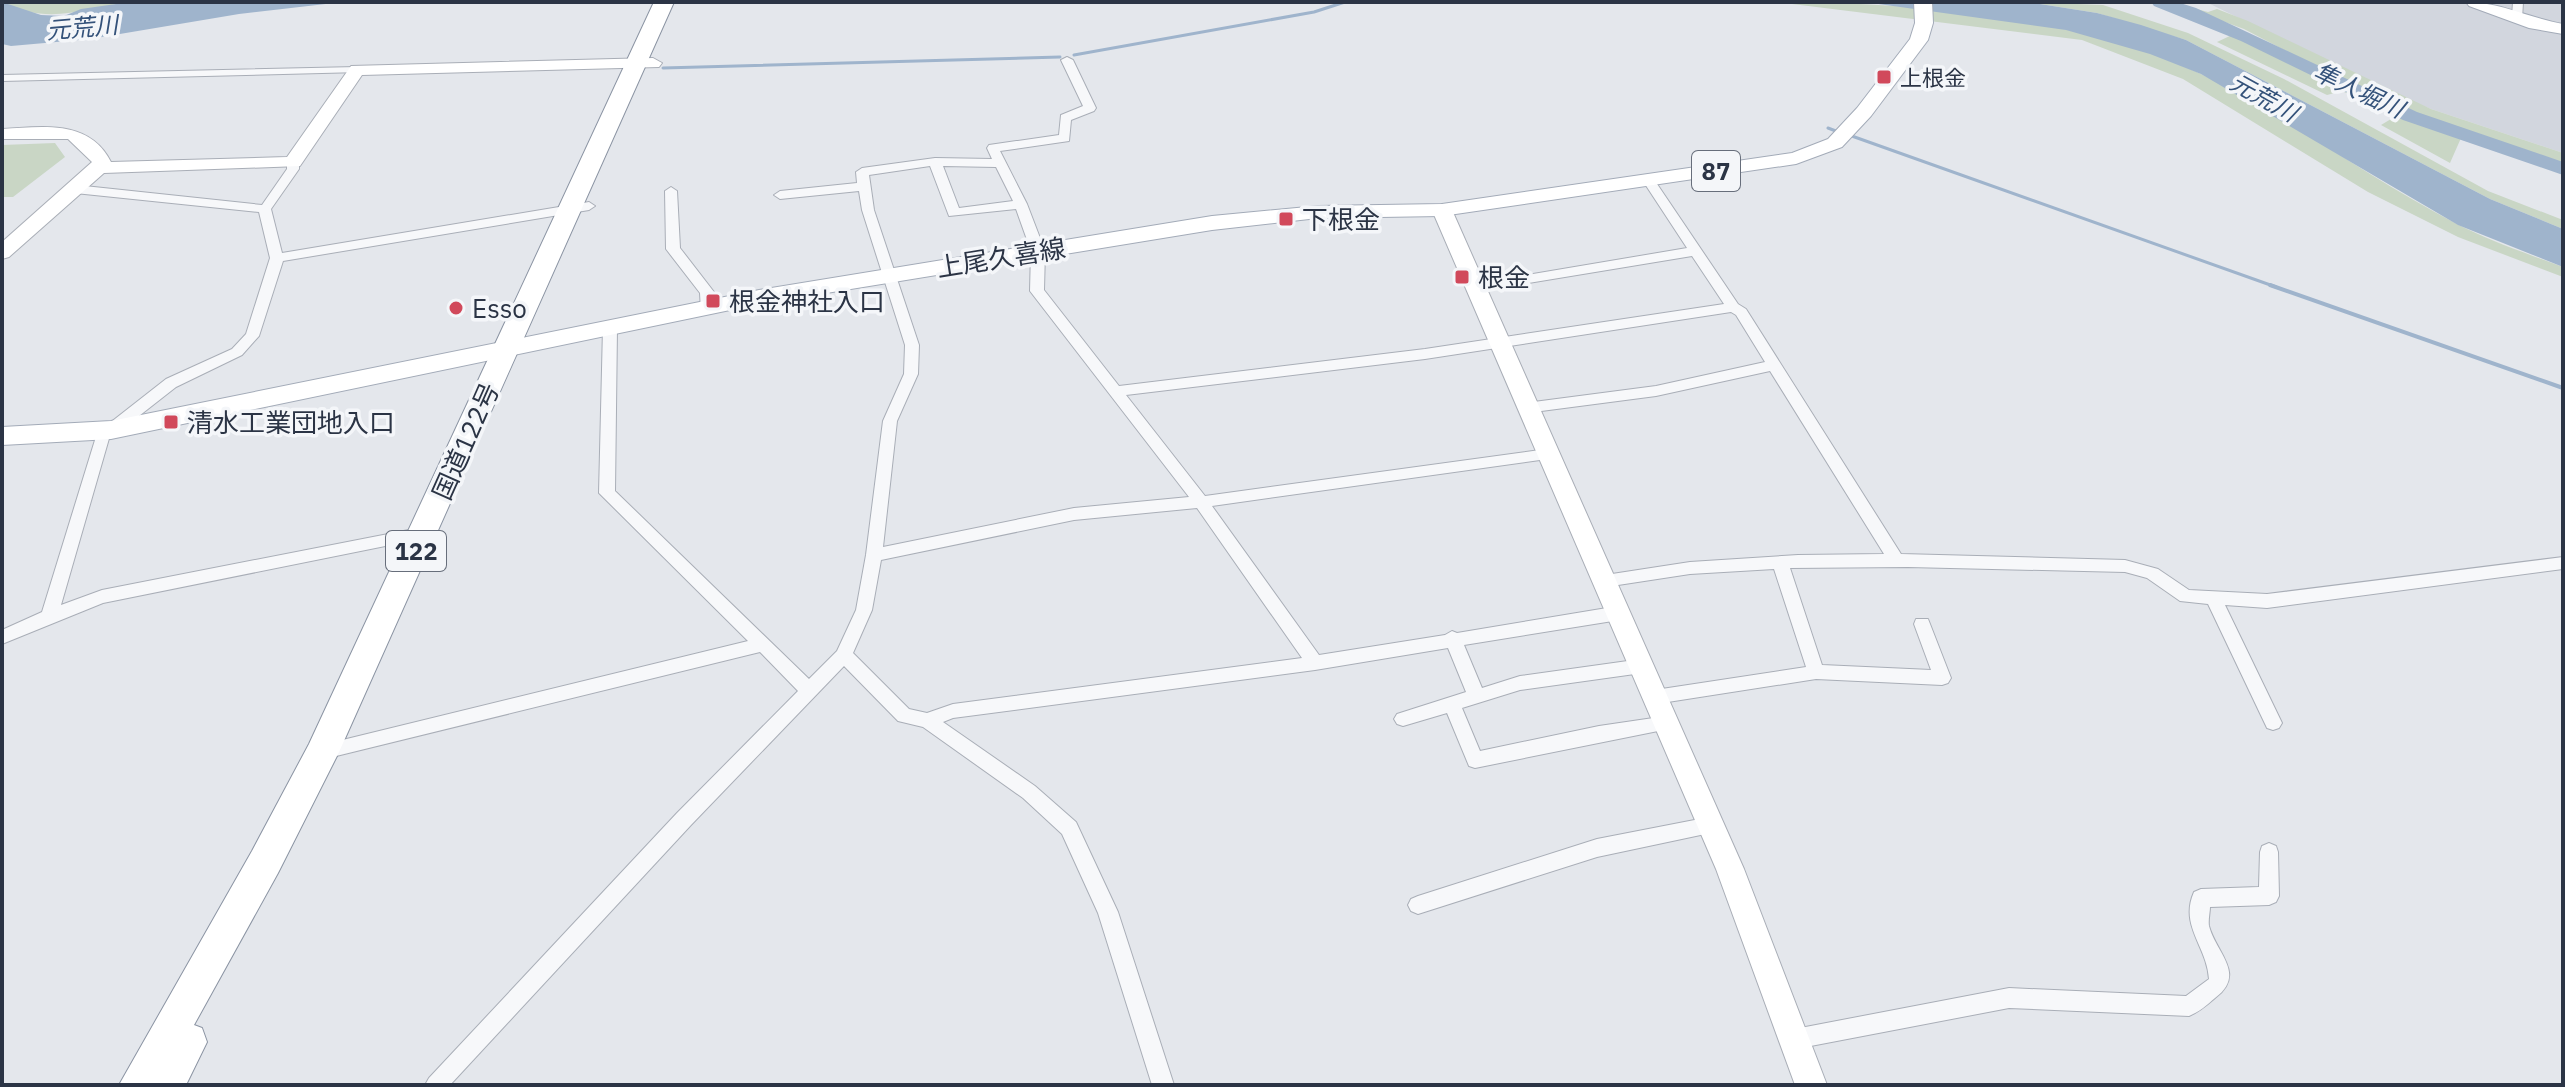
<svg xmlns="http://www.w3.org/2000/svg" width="2565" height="1087" viewBox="0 0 2565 1087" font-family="'IBM Plex Sans','Noto Sans JP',sans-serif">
  <rect width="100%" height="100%" fill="#e4e7ec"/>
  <path fill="#d2d6de" d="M2206 2H2465L2563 33V153L2431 109 2392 93Z
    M2482 2H2563V27L2533 20Z"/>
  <path fill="#c9d6c5" d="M3 2H130C83 8 49 26 3 2Z
    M1775 2C1907 2 2081 16 2201 74 2288 117 2370 179 2457 224 2490 241 2528 254 2563 267V277L2458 237 2368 192 2183 79 2082 40Z
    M2028 2 2103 5 2188 33 2284 79 2488 191 2563 220V229L2490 199 2186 40 2097 13Z
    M2170 2 2208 12 2217 9 2248 21 2431 109 2563 153V167L2392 106 2244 29Z
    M2234 34 2403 117 2461 138 2450 163 2381 125 2396 116 2342 91 2327 95 2217 42Z
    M55 143 65 157 13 197H2V145Z"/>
  <path fill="#9fb4cc" d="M2 2 41 15 64 16 81 9 130 2H343L239 14 90 39 11 46 2 44Z
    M1864 2H2028L2097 13 2141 25 2186 40 2490 199 2563 229V267L2458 225 2201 74 2150 54 2066 30Z"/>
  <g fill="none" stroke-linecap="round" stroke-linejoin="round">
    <path stroke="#9fb4cc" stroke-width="3" d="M1074 55 1314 12 1345 2
      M663 68 1060 57
      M1828 128 1841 133
      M1849 135 2276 287"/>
    <path stroke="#9fb4cc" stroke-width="4" d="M2270 285 2563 388"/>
    <path fill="#9fb4cc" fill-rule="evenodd" d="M2151 2H2177L2196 8 2417 112 2563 162V175L2403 120 2241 41 2154 6Z"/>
    <defs>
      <path id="street" d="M2513 2H2523L2522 19 2512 17Z
        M1067 57 1073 60 1096 108 1094 111 1071 120 1069 141 1000 151 1027 204 1045 251 1044 290 1119 386 1425 349 1724 304 1692 256 1474 292 1467 288 1474 284 1687 248 1643 181 1649 177 1653 178 1738 304 1746 309 1901 554 2125 560 2158 569 2189 590 2267 594 2563 557V569L2267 608 2225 605 2282 723 2279 728 2273 730 2267 728 2208 604 2180 601 2147 578 2125 572 1908 567 1790 568 1822 665 1931 670 1914 624 1916 619H1928L1930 624 1951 678 1948 683 1942 685 1816 679 1655 704 1649 702 1646 697 1649 692 1655 690 1806 667 1774 569 1690 574 1605 587 1599 586 1597 581 1599 576 1690 562 1798 555 1884 554 1770 371 1656 396 1526 413 1519 408 1526 403 1656 386 1765 362 1736 315 1731 312 1425 359 1126 395 1205 496 1547 449 1552 450 1555 454 1547 459 1212 506 1319 655 1445 635 1452 631 1457 633 1619 606 1625 608 1627 613 1625 618 1619 620 1464 645 1482 688 1520 676 1642 659 1648 661 1651 666 1648 671 1642 673 1520 690 1462 708 1480 751 1599 726 1667 716 1673 718 1676 723 1673 728 1475 768 1469 766 1447 713 1403 726 1397 724 1394 719 1397 714 1466 692 1448 648 1315 670 953 718 943 722 1035 786 1076 822 1118 912 1174 1085H1152L1098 913 1062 834 1023 798 923 727 898 721 844 666 691 825 450 1085H425L429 1078 677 813 798 691 760 652 324 759 318 756 315 751 318 746 748 641 599 493 603 328 610 323 617 328 615 491 809 679 837 651 856 610 866 555 883 421 904 374 905 345 862 210 859 191 780 199 774 195 780 191 857 183 856 172 862 168 935 158 992 159 987 148 989 145 1059 135 1061 115 1083 106 1061 60ZM930 166 949 216 1016 209 1031 251 1030 291 1189 497 1074 508 883 547 897 421 918 374 919 345 874 210 869 175ZM943 166 996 167 1013 201 959 208ZM1197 508 1302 658 953 704 927 713 909 709 853 653 872 610 881 560 1074 520Z
        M357 67 361 68V72L2 81V75Z
        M293 158 299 162V169L271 209 282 253 589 202 595 206 589 210 283 261 259 336 242 355 176 387 116 434 110 435 61 605 102 590 424 527 432 533 430 537 103 603 2 644V630L42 612 99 427 106 426 166 379 232 349 246 334 270 258 259 212 75 193 69 189 75 185 262 205 287 169V162Z
        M671 187 677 191 680 248 714 292 711 311H701L700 293 666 249 665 191Z
        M1710 817 1717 819 1719 825 1717 831 1710 833 1597 857 1418 914 1411 911 1408 905 1411 899 1418 896 1597 839Z
        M2269 843 2276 846 2278 852 2279 896 2276 902 2269 905 2210 907C2210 912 2208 920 2209 926 2216 953 2247 974 2215 998 2207 1005 2199 1012 2189 1016L2009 1008 1795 1049 1788 1046 1785 1039 1788 1032 1795 1029 2009 988 2186 996 2209 979C2207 946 2179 926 2194 892L2201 889 2259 887 2260 852 2262 846Z"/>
      <path id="secondary" d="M653 58 662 63 659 67 362 75 300 166 104 173 9 257 2 259V242L92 162 68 139H2V129C43 127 89 119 111 162L287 157 351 66Z
        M1442 204 1452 210 1744 869 1827 1085H1795L1716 869 1432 210Z"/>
      <path id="primary" d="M1914 2H1932L1933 23 1928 40 1871 116 1842 147 1796 164 1442 216 1318 218 1212 230 759 304 111 439 2 445V427L111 421 759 290 1212 216 1318 206 1442 204 1792 153 1828 139 1857 108 1910 39 1915 23Z
        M2466 2C2500 2 2529 18 2563 24V34L2529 28 2469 6Z"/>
      <path id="highway" d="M654 2H674L339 752 278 873 194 1025 202 1028 207 1042 186 1085H119L252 851 309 744Z"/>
    </defs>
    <use href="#street" stroke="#a9aeb7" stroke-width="2"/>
    <use href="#secondary" stroke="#a9aeb7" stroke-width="2"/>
    <use href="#primary" stroke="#a3abb8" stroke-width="2"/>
    <use href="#highway" stroke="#8b94a3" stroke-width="2"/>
    <use href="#street" fill="#f7f8fa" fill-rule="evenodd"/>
    <use href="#secondary" fill="#fff" fill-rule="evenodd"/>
    <use href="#primary" fill="#fff" fill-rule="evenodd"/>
    <use href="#highway" fill="#fff" fill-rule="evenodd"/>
  </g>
  <g fill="#d1495b" stroke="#f4f6f9" stroke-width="3">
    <rect x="1876" y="69" width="16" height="16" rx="4"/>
    <rect x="1278" y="211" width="16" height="16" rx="4"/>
    <rect x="1454" y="269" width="16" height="16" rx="4"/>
    <rect x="705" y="293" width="16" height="16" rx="4"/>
    <circle cx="456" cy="308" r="8"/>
    <rect x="163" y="414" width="16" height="16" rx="4"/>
  </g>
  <g text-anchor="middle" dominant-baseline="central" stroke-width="7" stroke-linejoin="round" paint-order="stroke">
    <g font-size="22" fill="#2b3445" stroke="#f4f6f9" text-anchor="start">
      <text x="1900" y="77">上根金</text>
    </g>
    <g font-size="24" font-style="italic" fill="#34527a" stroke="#f4f6f9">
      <text transform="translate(82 27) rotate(-5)">元荒川</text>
      <text transform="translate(2359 90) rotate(25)">隼人堀川</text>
      <text transform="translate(2264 97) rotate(29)">元荒川</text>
    </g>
    <g fill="#f4f6f9" stroke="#676e7b" stroke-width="2">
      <rect x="1692" y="151" width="48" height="40" rx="6"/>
      <rect x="386" y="531" width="60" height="40" rx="6"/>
    </g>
    <g font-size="24" font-weight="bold" fill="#2b3445">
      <text x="1716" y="171">87</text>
      <text x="416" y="551">122</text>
    </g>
    <g font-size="26" fill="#2b3445" stroke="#f4f6f9" text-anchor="start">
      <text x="1302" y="219">下根金</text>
      <text x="1478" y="277">根金</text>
      <text x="729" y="301">根金神社入口</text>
      <text x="472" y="308">Esso</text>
      <text x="187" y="422">清水工業団地入口</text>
    </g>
    <g font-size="26" fill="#2b3445" stroke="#f4f6f9">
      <text transform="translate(1001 257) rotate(-9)">上尾久喜線</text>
      <text transform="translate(465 441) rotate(-66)">国道122号</text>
    </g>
  </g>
  <rect width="2565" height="1087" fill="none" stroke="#2b3445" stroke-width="8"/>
</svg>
